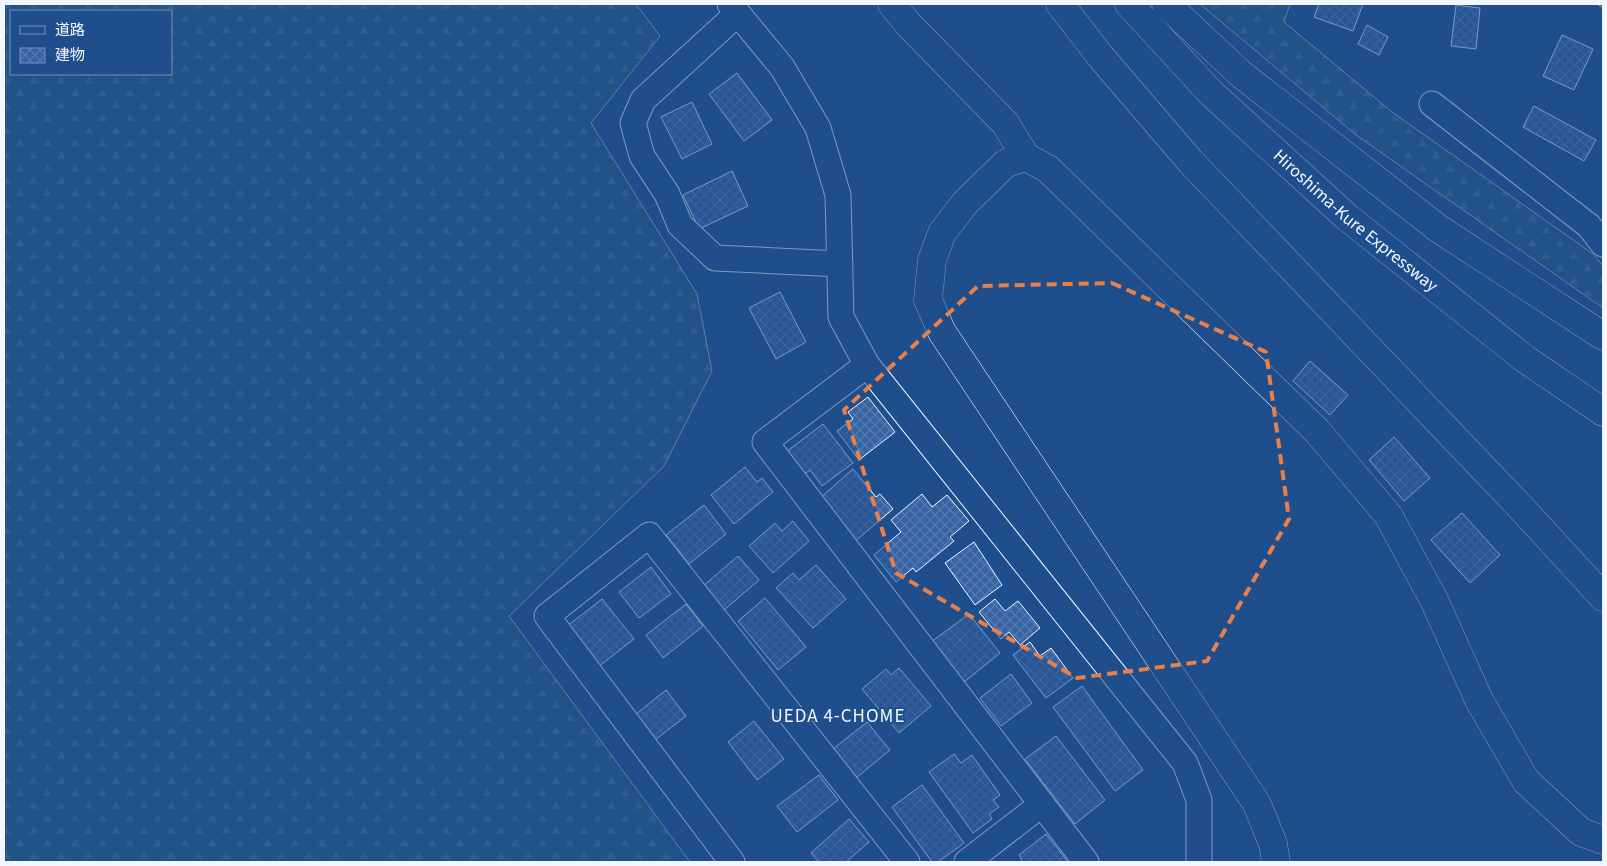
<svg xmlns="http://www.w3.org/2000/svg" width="1607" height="866" viewBox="0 0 1607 866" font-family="'Source Sans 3','Noto Sans JP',sans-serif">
  <defs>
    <pattern id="forest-firs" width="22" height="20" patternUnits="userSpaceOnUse" patternTransform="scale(1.25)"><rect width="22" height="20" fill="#245a82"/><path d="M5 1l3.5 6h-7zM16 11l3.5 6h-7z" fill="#447295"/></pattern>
    <pattern id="building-cross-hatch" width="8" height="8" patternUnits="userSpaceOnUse" patternTransform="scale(1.25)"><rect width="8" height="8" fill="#3563a3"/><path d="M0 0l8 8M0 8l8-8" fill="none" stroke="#537ab1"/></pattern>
  </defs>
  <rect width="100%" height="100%" fill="#1f4e8c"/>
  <path fill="url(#forest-firs)" stroke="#a8bbd7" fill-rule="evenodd" d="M4 4H636L660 36 591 123 697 294 712 371 664 466 509 616 690 862H4ZM11 11H171V74H11Z
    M1200 4H1290L1284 22 1392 112 1593 254 1603 266V308L1356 135Z"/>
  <path fill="url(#building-cross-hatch)" stroke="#f2f6ff" d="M1319 4H1363L1353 31 1314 17Z
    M1456 5 1480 8 1476 49 1451 46Z
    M1367 25 1388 37 1379 55 1358 44Z
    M1562 35 1593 49 1574 90 1543 76Z
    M737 73 772 120 744 141 709 94Z
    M692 102 712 144 682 159 661 117Z
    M1534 106 1596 140 1584 161 1523 127Z
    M732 171 748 206 699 229 683 195Z
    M780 292 806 342 776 359 749 308Z
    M1310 361 1348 395 1330 415 1293 381Z
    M868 397 895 432 859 460 837 431 853 419 848 412Z
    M823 424 853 463 822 486 810 470 803 475 786 452Z
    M1394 437 1430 478 1404 501 1369 460Z
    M745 467 757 482 762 478 773 492 734 524 711 495Z
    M853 469 876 497 880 494 893 509 853 543 819 499Z
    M922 494 932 507 947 495 969 521 950 537 954 541 916 572 913 568 896 582 874 555 901 532 891 520Z
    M704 505 726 534 689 564 666 535Z
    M1462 513 1500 555 1470 583 1431 540Z
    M793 521 809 541 773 573 749 546 775 523 782 531Z
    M974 542 1002 585 975 605 945 563Z
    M738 556 759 580 723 611 702 587Z
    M816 565 846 599 813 628 776 588 793 573 799 580Z
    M651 567 671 594 639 618 619 592Z
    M765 598 806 647 778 670 738 621Z
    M602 599 634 639 598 667 566 627Z
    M995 599 1005 611 1018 601 1040 628 1020 645 1009 632 1001 639 979 612Z
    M686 604 703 626 663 658 646 635Z
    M969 614 1000 653 963 683 931 642Z
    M1030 642 1040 656 1051 648 1073 678 1046 698 1013 655Z
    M899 668 931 706 899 733 862 689 886 669 891 675Z
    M1011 674 1032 703 1001 726 980 698Z
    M1082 686 1143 770 1115 791 1053 707Z
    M666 690 686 716 655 740 635 715Z
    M754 721 784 759 757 780 728 742Z
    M867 722 890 750 856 778 833 749Z
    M1056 736 1105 800 1075 824 1025 759Z
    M954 754 961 763 972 755 1000 795 993 800 999 807 989 814 992 819 973 833 929 772Z
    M819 775 838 800 797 832 777 806Z
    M922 785 964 843 938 862H932L892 807Z
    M849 819 869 842 846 862H819L811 853Z
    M1046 834 1068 862H1020L1022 860 1019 855Z"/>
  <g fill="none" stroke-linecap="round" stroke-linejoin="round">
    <defs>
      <path id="minor" d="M730 4 782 67 818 128 838 195 841 317 867 365 1185 763 1199 800V862
        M737 14 643 100 633 123 642 156 667 194 680 225 715 258 840 264
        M1432 104 1589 226 1603 244
        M867 365 765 442 1086 862
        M732 862 547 616 649 535 907 862
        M967 862 1042 804"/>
      <path id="tertiary" d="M892 4 909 25 1005 123 1026 157 1048 169 1317 431 1388 515 1434 600 1479 700 1526 781 1581 832 1603 840
        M1026 157 1006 163 965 203 942 233 932 260 928 300 942 332 1257 804 1273 844 1276 862"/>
      <g id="motorway">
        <path d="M1060 4 1101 57 1191 162 1526 513 1603 597"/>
        <path id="s1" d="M1129 4 1212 94 1348 218 1525 359 1603 412"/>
        <path d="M1166 4 1242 75 1439 229 1603 336"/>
      </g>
    </defs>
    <use href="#minor" stroke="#f2f6ff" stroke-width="27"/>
    <use href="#tertiary" stroke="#f2f6ff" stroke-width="29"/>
    <use href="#motorway" stroke="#f2f6ff" stroke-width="29"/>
    <use href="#minor" stroke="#1f4e8c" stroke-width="25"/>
    <use href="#tertiary" stroke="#1f4e8c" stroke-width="28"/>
    <use href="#motorway" stroke="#1f4e8c" stroke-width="28"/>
    <defs>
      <path id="rail" d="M1601 4 1603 5"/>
    </defs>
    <use href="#rail" stroke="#f2f6ff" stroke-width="5.5"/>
    <use href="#rail" stroke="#1f4e8c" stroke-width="4" stroke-dasharray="11" stroke-linecap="butt"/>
  </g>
  <path d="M0 0H1607V866H0ZM1112 283 1266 352 1289 519 1207 661 1077 678 896 573 844 410 978 286Z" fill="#1f4e8c" fill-opacity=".55" fill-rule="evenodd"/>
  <path fill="none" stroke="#ea8049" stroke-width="4" stroke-dasharray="10 6" stroke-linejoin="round" d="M1112 283 1266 352 1289 519 1207 661 1077 678 896 573 844 410 978 286Z"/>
  <g text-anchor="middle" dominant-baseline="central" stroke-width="4" stroke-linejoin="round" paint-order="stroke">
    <g font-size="18" fill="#f2f6ff" stroke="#1f4e8c">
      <text stroke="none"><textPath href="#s1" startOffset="314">Hiroshima-Kure Expressway</textPath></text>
    </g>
    <g font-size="19" letter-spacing="1" fill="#f2f6ff" stroke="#1f4e8c">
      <text x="838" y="716">UEDA 4-CHOME</text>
    </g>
  </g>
  <rect width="1607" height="866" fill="none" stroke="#f2f6ff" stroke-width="10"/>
  <rect x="10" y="10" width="162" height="65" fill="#1f4e8c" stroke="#7391ba"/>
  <rect x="20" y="26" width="25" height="8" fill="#1f4e8c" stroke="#7391ba"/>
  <text x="55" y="35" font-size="15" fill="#f2f6ff">道路</text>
  <rect x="20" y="48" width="25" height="15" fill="url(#building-cross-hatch)" stroke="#7391ba"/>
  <text x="55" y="60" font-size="15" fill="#f2f6ff">建物</text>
</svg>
